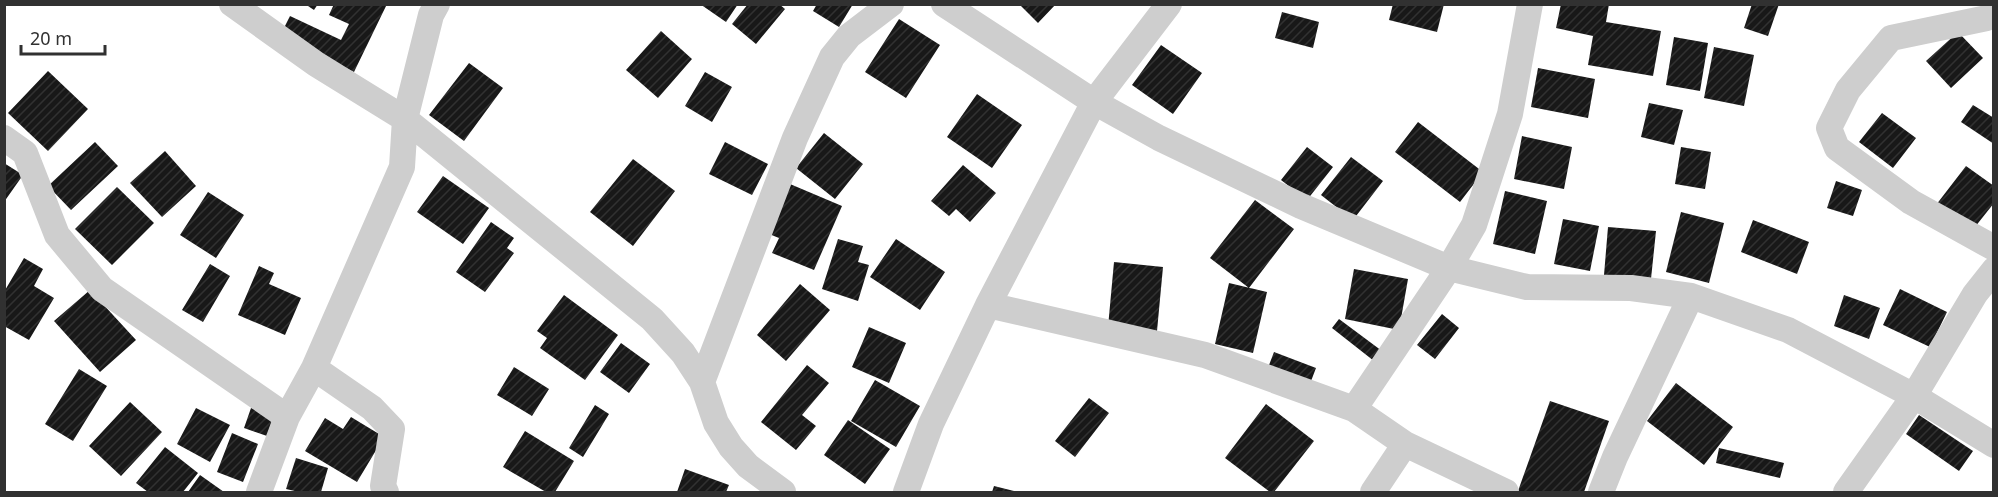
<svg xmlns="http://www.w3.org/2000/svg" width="1998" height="497" viewBox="0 0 1998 497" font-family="'Noto Sans',sans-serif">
  <defs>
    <pattern id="building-hatch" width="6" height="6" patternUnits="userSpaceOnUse" patternTransform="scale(1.5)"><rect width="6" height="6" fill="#181818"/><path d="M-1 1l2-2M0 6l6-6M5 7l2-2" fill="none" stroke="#313131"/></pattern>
  </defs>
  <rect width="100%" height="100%" fill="#fff"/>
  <path fill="url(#building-hatch)" d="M305 4H318L314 10Z
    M334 4H387L354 72 280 36 290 16 341 40 349 24 329 15Z
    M700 4H738L726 22Z
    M748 4H779L785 9 756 44 732 24Z
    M817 4H853L839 27 813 11Z
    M1019 4H1056L1038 23Z
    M1393 4H1444L1437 32 1389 20Z
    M1561 4H1609L1606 22 1661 31 1653 76 1588 65 1593 36 1556 28Z
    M1752 4H1779L1768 36 1744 28Z
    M1282 12 1319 22 1313 48 1275 38Z
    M899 19 940 45 906 98 865 72Z
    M661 31 692 59 658 98 626 70Z
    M1958 32 1983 58 1951 88 1926 61Z
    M1674 37 1708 43 1700 91 1666 85Z
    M1161 45 1202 73 1173 114 1132 85Z
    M1714 47 1754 55 1744 106 1704 98Z
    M469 63 503 88 464 141 429 115Z
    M1538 68 1595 79 1588 118 1531 107Z
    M48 71 88 109 48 151 8 113Z
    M705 72 732 87 712 122 685 106Z
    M977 94 1022 125 992 168 947 137Z
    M1649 103 1683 110 1674 145 1641 137Z
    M1973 105 1994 118V144L1961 122Z
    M1882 113 1916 138 1893 168 1859 142Z
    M1418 122 1483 172 1460 202 1395 152Z
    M824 133 863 164 835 199 796 168Z
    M1522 136 1572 147 1564 189 1514 179Z
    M95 142 118 166 71 210 48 186Z
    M725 142 768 164 752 195 709 174Z
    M1307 147 1333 167 1307 200 1281 180Z
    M1681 147 1711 152 1705 189 1675 184Z
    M165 151 196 186 162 217 130 183Z
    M1351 157 1383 181 1353 220 1321 195Z
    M633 159 675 191 633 246 590 212Z
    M4 163 23 175 4 202Z
    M963 165 996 193 970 222 956 209 949 216 931 201Z
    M1966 166 1994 186V203L1971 232 1936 205Z
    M443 176 489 208 463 244 417 212Z
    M1836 181 1862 190 1853 216 1827 208Z
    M790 184 842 206 814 270 772 253 779 238 769 234Z
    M117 187 154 223 112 265 75 229Z
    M1505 191 1547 201 1535 254 1493 244Z
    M208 192 244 215 216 258 180 235Z
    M1255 200 1294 229 1249 288 1210 258Z
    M1681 212 1724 223 1709 283 1666 272Z
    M1563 219 1599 226 1590 271 1554 264Z
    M1753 220 1809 242 1797 274 1741 252Z
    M491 222 514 238 507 248 514 253 485 292 456 272Z
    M1608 227 1656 231 1651 279 1604 275Z
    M838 239 863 246 858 262 869 265 858 301 822 289Z
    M896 239 945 272 920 310 870 277Z
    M24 258 43 269 34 286 54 298 29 340 4 326V292Z
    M1114 262 1163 267 1157 331 1108 327Z
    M210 264 230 276 203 322 182 310Z
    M259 266 274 273 269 284 301 298 285 335 238 315Z
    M1354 269 1408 279 1399 330 1345 319Z
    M1229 283 1267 292 1253 353 1215 344Z
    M800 284 830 310 786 361 757 335Z
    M1900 289 1947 312 1930 347 1883 325Z
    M90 290 136 340 100 372 54 321Z
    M564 295 618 335 585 380 540 348 547 338 537 331Z
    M1844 295 1880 308 1869 339 1834 326Z
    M1442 314 1459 328 1435 359 1417 345Z
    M1339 319 1382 351 1374 361 1332 328Z
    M869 327 906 343 889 383 852 367Z
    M621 343 650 364 629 393 600 372Z
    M1274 352 1316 368 1308 389 1266 373Z
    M807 365 829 383 802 415 816 426 796 450 761 422Z
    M514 367 549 389 532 416 497 395Z
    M79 369 107 386 73 441 45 424Z
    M875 380 920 406 896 447 851 421Z
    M1676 383 1733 427 1704 465 1647 421Z
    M1089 398 1109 413 1075 457 1055 441Z
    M1550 401 1609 421 1584 492H1523L1518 491Z
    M130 402 162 432 121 476 89 446Z
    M1266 404 1314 441 1274 492H1270L1225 458Z
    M595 405 609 414 583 457 569 448Z
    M196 408 230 425 210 462 177 444Z
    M251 408 274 415 267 436 244 428Z
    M1919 415 1973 451 1959 471 1906 434Z
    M351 417 384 437 357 482 305 451 325 418 343 429Z
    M848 420 890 449 865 484 824 455Z
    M525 431 574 461 555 492H546L503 467Z
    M232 433 258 444 243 482 217 472Z
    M165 447 198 473 183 492H148L136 483Z
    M1719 448 1784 463 1780 478 1716 463Z
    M296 458 328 468 321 492H299L286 489Z
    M685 469 729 485 726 492H677Z
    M200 475 224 492H188Z
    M994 486 1018 492H992Z"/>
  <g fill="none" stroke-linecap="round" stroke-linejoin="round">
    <path stroke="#cecece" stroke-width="26" d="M232 4 316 64 405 119 652 319 683 353 702 382 716 423 731 447 748 466 783 492
      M944 4 1094 102 1159 138 1301 206 1449 268 1527 287 1631 288 1691 296 1788 330 1914 396 1994 445
      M1994 12 1987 18 1891 38 1848 90 1829 128 1837 148 1911 202 1994 248
      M4 138 25 153 57 235 102 289 287 417
      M988 305 1205 355 1354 409 1405 444 1506 492
      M314 368 372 408 392 429 383 486 386 492
      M702 382 795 138 832 57 849 36 891 4
      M1354 409 1449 268 1474 225 1510 114 1530 4
      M259 492 287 417 314 368 402 167 405 119 431 15 437 4
      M906 492 931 424 988 305 1094 102 1169 4
      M1373 492 1405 444
      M1601 492 1615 457 1691 296
      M1846 492 1914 396 1975 294 1994 270"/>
  </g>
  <rect width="1998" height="497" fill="none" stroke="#313131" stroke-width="12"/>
  <path d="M21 45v9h84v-9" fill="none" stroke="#313131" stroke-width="3"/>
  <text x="30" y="45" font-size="18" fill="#313131" stroke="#ffffff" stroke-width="4.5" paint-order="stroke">20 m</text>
</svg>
